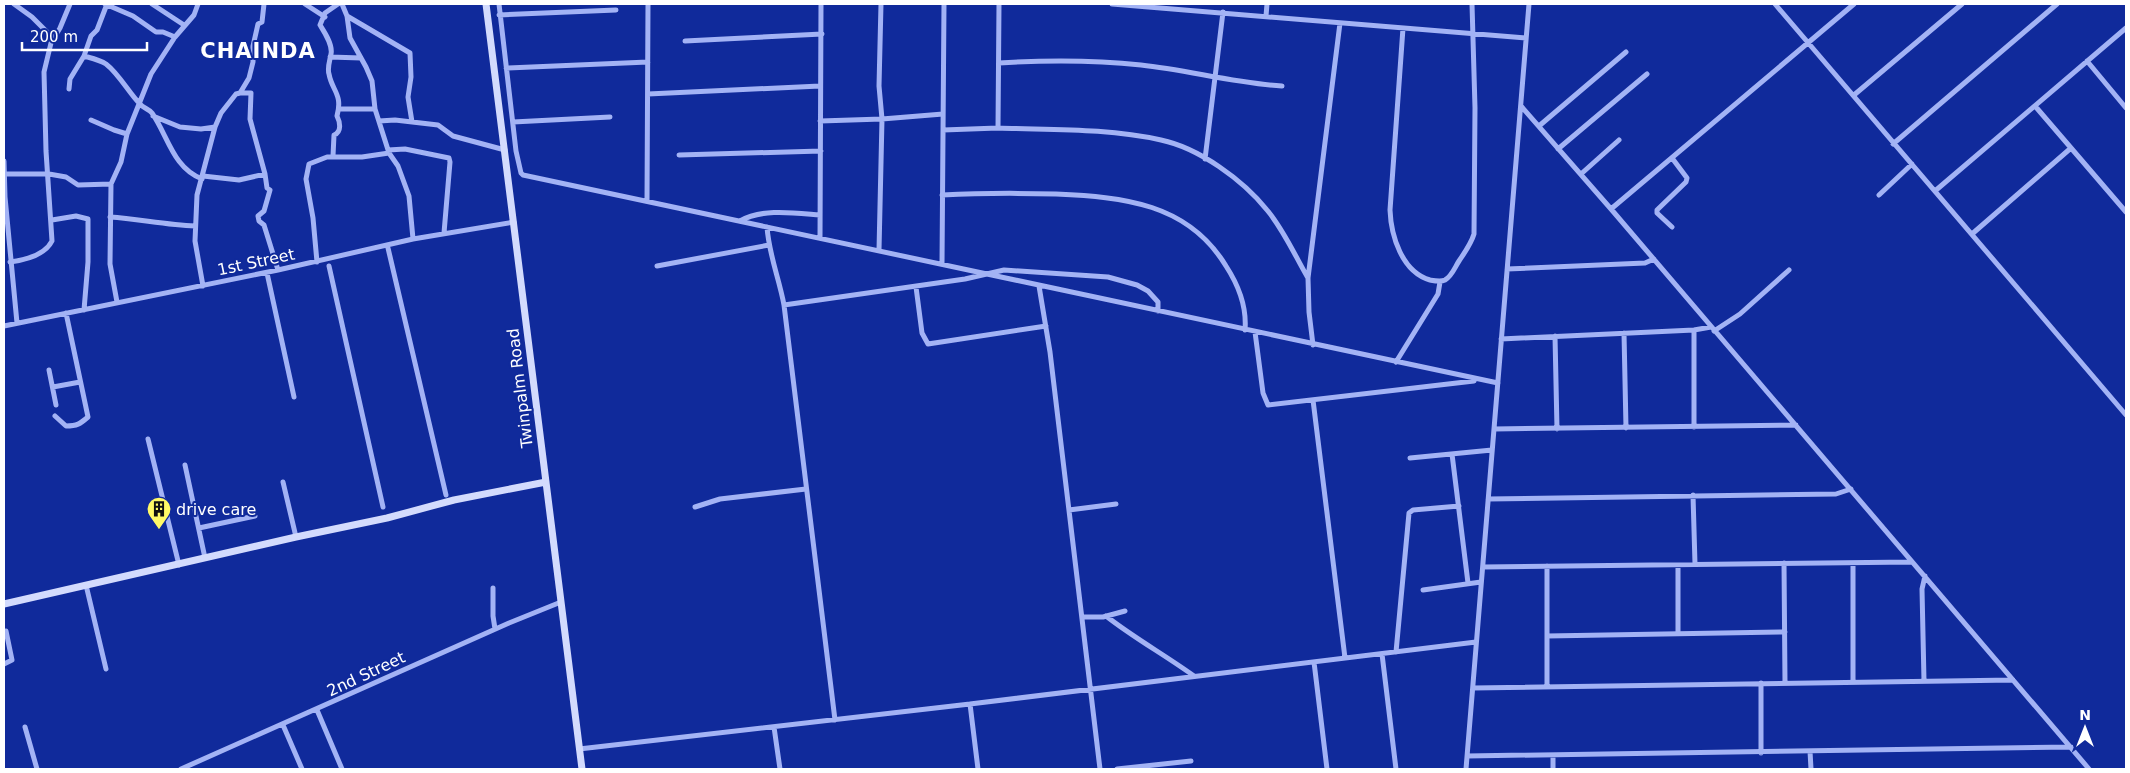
<svg xmlns="http://www.w3.org/2000/svg" width="2130" height="773" viewBox="0 0 2130 773" font-family="'DejaVu Sans',sans-serif">
  <rect width="100%" height="100%" fill="#102a9b"/>
  <g fill="none" stroke-linecap="round" stroke-linejoin="round">
    <path stroke="#a3b3f5" stroke-width="5" d="M14 4 32 17 53 38
      M105 4 133 16 156 32H163L175 37
      M152 4 184 25
      M305 4 325 17
      M342 4 347 16 350 38 366 67 372 81 375 109 389 153 398 166 409 196 413 239
      M499 4 516 151 521 173 523 175 1498 383
      M999 4 998 128C1052 130 1107 128 1161 140 1199 148 1243 180 1267 210 1284 230 1295 256 1308 278
      M1112 4 1526 38
      M1775 4 2126 415
      M499 15 616 10
      M347 16 410 53 411 77 408 97 412 122
      M1266 16 1267 4
      M1403 28 1390 210C1391 236 1402 272 1430 280 1436 281 1441 282 1445 280 1452 276 1455 267 1459 261 1465 252 1471 244 1474 234L1475 108 1472 4
      M685 41 822 34
      M84 56C91 58 100 60 106 64 119 74 129 93 140 104 143 108 149 109 152 113 168 136 173 168 202 179
      M330 57 361 58
      M2087 61 2126 108
      M999 63C1046 60 1094 60 1141 65 1188 70 1234 83 1282 86
      M506 68 648 62
      M69 89 70 79 84 56 91 36 97 30 107 4
      M240 93H251L250 119 265 174 267 188 270 190 264 211 258 216 259 221 264 225 278 270
      M648 94 820 86
      M1854 95 1962 4
      M1521 106 1611 209 2089 769
      M2035 106 2126 212
      M339 109H375
      M153 116 180 127 201 129 215 127
      M91 120 114 130 127 134
      M379 121 395 120 438 125 453 136 505 150
      M820 121 882 119 943 114
      M513 122 610 117
      M1539 126 1626 52
      M943 130 998 128
      M1893 144 2057 4
      M1558 149 1647 74
      M388 150 405 149 449 158 450 162 444 233
      M679 155 821 151
      M333 156 334 135C342 132 340 122 337 116 343 94 332 91 329 74 327 68 330 60 331 54 333 45 325 33 320 25L325 13 338 4
      M1672 158 1687 178 1686 182 1657 210V213L1672 227
      M1205 159 1223 12
      M4 161 5 197 17 323
      M4 174H49L66 177 78 185 111 184
      M1581 174 1619 140
      M203 176 239 180 265 174
      M1935 191 2126 28
      M942 195C981 193 1018 193 1056 194 1123 197 1188 203 1226 266 1239 286 1247 306 1245 330
      M1879 195 1912 164
      M647 201 648 4
      M1611 209 1854 4
      M110 217C139 219 166 225 195 226
      M52 220 76 216 88 219V262L84 310
      M740 221C762 208 795 213 820 215
      M767 227C769 255 779 278 784 305L835 720
      M1972 234 2071 148
      M820 238 821 4
      M388 248 446 495
      M879 250 882 119 879 86 881 4
      M10 262C25 260 45 255 52 241L46 151 44 72 51 43 60 28 70 4
      M317 262 313 218 306 179 309 164 327 157H362L389 153
      M942 264 944 4
      M329 266 383 507
      M657 266 769 245
      M1507 269 1645 263 1654 259
      M267 273 294 397
      M203 286 195 241 197 195 215 127 221 113 236 94 240 93 249 78 253 62V46L258 24 262 22 264 4
      M1039 286 1050 352 1100 769
      M916 287 922 333 928 344 1046 326
      M117 302 110 264 111 184 121 162 127 134 151 74 175 37 194 15 198 4
      M784 305 965 279 1004 270 1108 277 1137 285 1148 291 1158 302V311
      M4 326 278 270 413 239 514 222
      M1694 330V427
      M1714 331 1740 314 1789 270
      M1255 332 1263 393 1268 405 1474 381
      M1624 333 1626 428
      M1555 336 1557 429
      M1501 339 1694 330 1711 327
      M1313 345 1309 312 1308 278 1340 23
      M1396 362 1438 294 1440 282
      M49 370 56 405
      M53 387 80 382
      M1313 400 1345 658
      M55 416 66 426C77 426 80 424 88 417L66 313
      M1494 429 1796 425
      M148 439 179 565
      M1452 454 1468 583
      M1410 458 1492 450
      M185 465 205 558
      M283 482 296 537
      M1693 495 1695 564
      M1488 499 1836 494 1851 489
      M695 507 720 499 806 489
      M1069 510 1116 504
      M199 528 255 516
      M1784 563 1785 683
      M1547 566V685
      M1483 567 1912 562
      M86 585 106 669
      M493 588V616L495 629
      M1423 590 1481 582
      M1106 616C1134 638 1165 655 1194 676
      M1082 617H1103L1125 611
      M1678 633V565
      M1547 636 1785 632
      M1396 652 1409 513 1413 510 1459 506
      M1382 654 1396 769
      M1314 662 1327 769
      M4 664 12 660 6 631
      M1924 681 1922 589 1925 576
      M1853 682V563
      M1761 683V753
      M1473 688 2013 680
      M970 704 978 769
      M317 710 342 769
      M283 725 302 769
      M25 727 37 769
      M774 727 780 769
      M579 749 970 704 1476 642
      M1810 751 1811 769
      M1467 756 2071 747
      M1553 756V769
      M181 769 509 623 561 602
      M1117 769 1191 761
      M1466 769 1529 4"/>
    <path stroke="#d3dbfd" stroke-width="7" d="M486 4 582 769
      M4 604 296 537 387 518 454 500 546 482"/>
  </g>
  <defs>
    <symbol id="building-pin" viewBox="-11 -11 22 30"><path d="M0 17L-7.5 6A9.5 9.5 0 1 1 7.5 6Z" fill="#fff966" stroke="#102a9b"/><path d="M-4-6H4V6H1V3H-1V6H-4ZM-2.5-4.3h1.7v1.8h-1.7ZM.8-4.3h1.7v1.8H.8ZM-2.5-1h1.7V.8h-1.7ZM.8-1h1.7V.8H.8Z" fill="#111"/></symbol>
  </defs>
  <g fill-rule="evenodd">
    <use href="#building-pin" x="145" y="495" width="28" height="38"/>
  </g>
  <g text-anchor="middle" dominant-baseline="central" stroke-width="4" stroke-linejoin="round" paint-order="stroke">
    <g font-size="16" fill="#fff" stroke="#102a9b">
      <text transform="translate(256 262) rotate(-12)">1st Street</text>
      <text transform="translate(520 388) rotate(-97)">Twinpalm Road</text>
      <text transform="translate(366 674) rotate(-25)">2nd Street</text>
    </g>
    <g font-size="16" fill="#fff" stroke="#102a9b" text-anchor="start">
      <text x="176" y="509">drive care</text>
    </g>
    <g font-size="21" font-weight="bold" letter-spacing="1" fill="#fff" stroke="#102a9b">
      <text x="258" y="51">CHAINDA</text>
    </g>
  </g>
  <rect width="2130" height="773" fill="none" stroke="#ffffff" stroke-width="10"/>
  <g transform="translate(2085 728)" stroke="#102a9b" stroke-width="4" paint-order="stroke">
  <path d="M0-4L9 19L0 12L-9 19Z" fill="#ffffff"/>
  <text y="-8" font-size="14" font-weight="bold" text-anchor="middle" fill="#ffffff">N</text>
  </g>
  <path d="M22 42v8h125v-8" fill="none" stroke="#ffffff" stroke-width="2.5"/>
  <text x="30" y="42" font-size="15" fill="#ffffff" stroke="#102a9b" stroke-width="4" paint-order="stroke">200 m</text>
</svg>
